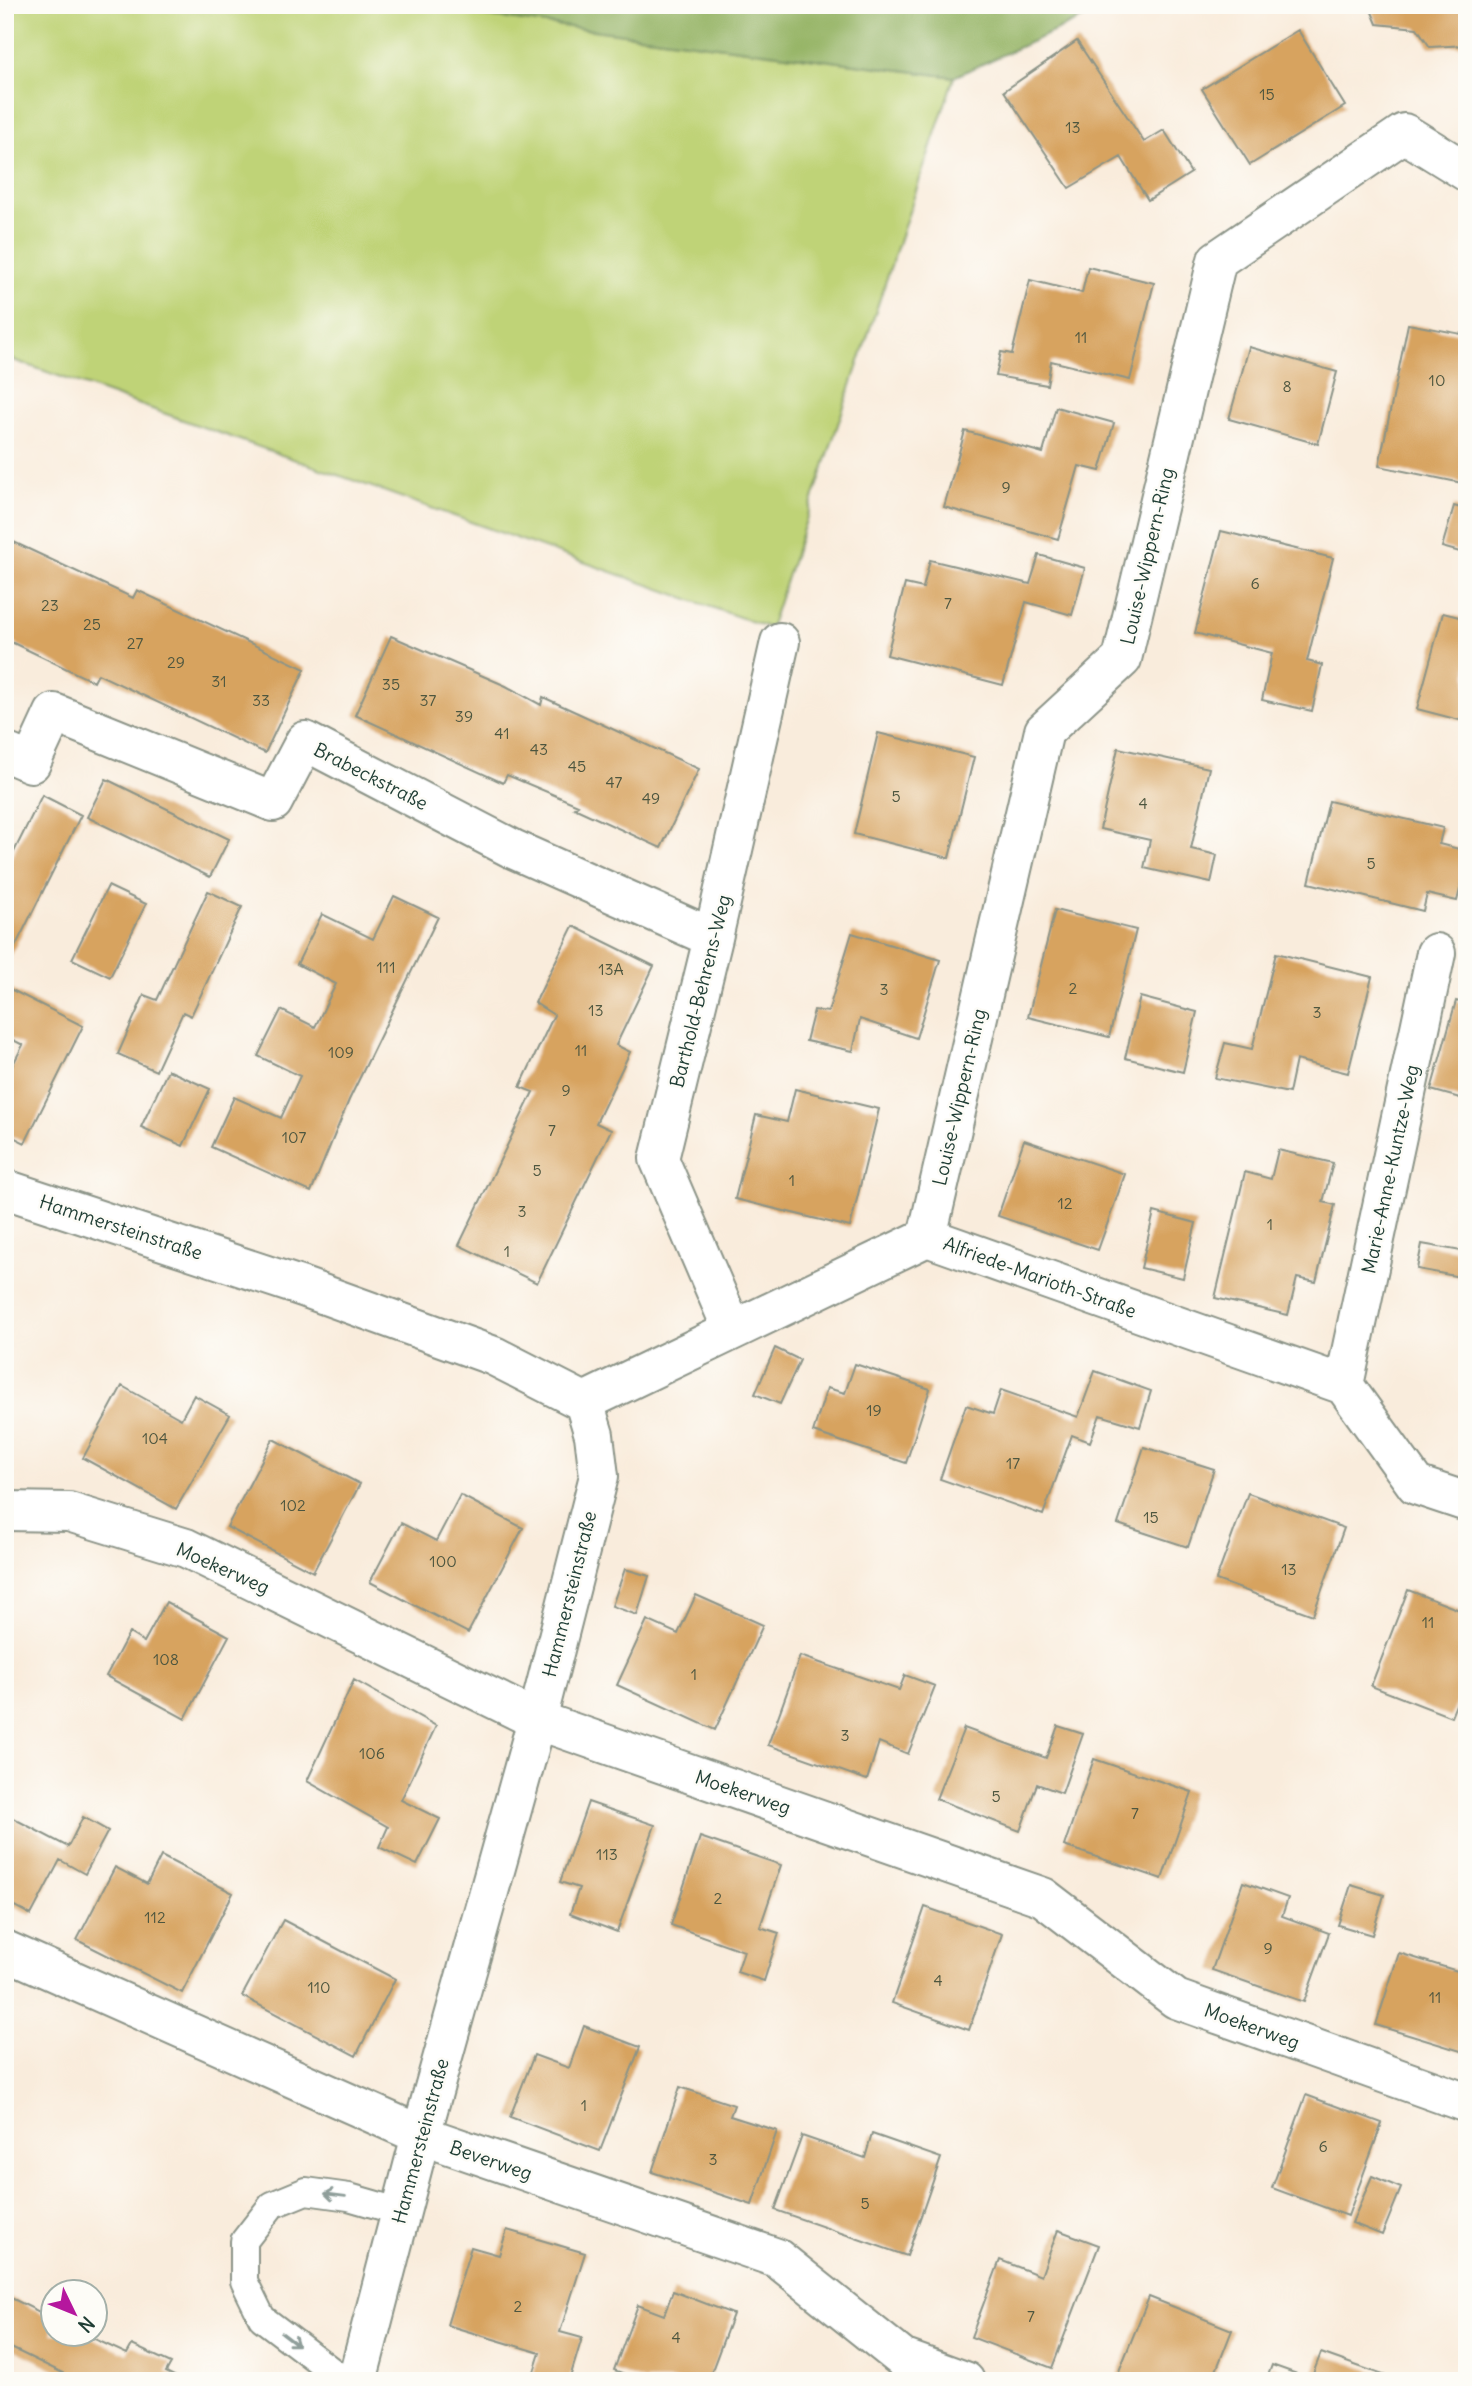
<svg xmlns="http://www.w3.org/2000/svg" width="1472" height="2386" viewBox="0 0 1472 2386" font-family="Delius,sans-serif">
  <rect width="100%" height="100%" fill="#fdfcf7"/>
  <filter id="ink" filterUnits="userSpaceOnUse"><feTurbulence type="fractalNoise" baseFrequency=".0143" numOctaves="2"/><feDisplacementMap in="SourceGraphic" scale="14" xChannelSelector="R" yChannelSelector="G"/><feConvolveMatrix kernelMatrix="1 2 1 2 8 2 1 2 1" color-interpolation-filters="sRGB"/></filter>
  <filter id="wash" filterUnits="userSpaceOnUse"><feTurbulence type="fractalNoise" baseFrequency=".00686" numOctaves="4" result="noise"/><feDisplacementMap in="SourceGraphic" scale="28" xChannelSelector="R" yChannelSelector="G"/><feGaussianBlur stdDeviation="1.57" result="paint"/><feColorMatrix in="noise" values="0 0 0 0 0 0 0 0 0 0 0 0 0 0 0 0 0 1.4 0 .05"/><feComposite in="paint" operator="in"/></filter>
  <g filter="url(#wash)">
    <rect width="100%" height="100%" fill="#f9ecdc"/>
    <path fill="#bfd377" stroke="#6f8856" stroke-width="2" d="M5 5H400L954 77 770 628 5 357Z"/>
    <path fill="#97b568" stroke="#5b794e" stroke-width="2" d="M400 5H1112L954 77Z"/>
    <g id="blocks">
      <path fill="#d7a35f" d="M1369 5H1467V45L1430 47 1417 28 1377 24Z
        M1298 30 1345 106 1250 165 1202 89Z
        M1077 41 1144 142 1164 130 1191 173 1148 200 1121 157 1069 188 1004 91Z
        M1088 267 1154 283 1130 380 1051 361 1047 385 996 376 1001 352 1012 354 1030 280 1082 293Z
        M1408 324 1467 335V484L1379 466Z
        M1249 347 1337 372 1318 444 1229 419Z
        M1056 407 1114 423 1100 471 1079 466 1058 539 944 507 965 431 1043 453Z
        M1454 506 1467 510V554L1442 547Z
        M1221 531 1333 558 1307 661 1322 665 1312 711 1262 700 1272 653 1195 633Z
        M5 538 133 598 137 590 305 669 265 753 98 674 94 682 5 639Z
        M1039 555 1085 568 1072 615 1026 602 1003 685 887 655 905 584 923 588 930 560 1030 584Z
        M1443 613 1467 619V722L1417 709Z
        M391 636 506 686 541 705 543 697 699 769 661 848 574 808 578 805 507 775 503 783 355 715Z
        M878 733 974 757 949 858 854 834Z
        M1118 748 1209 768 1191 849 1217 855 1211 883 1144 868 1150 840 1100 829Z
        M106 779 229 839 210 877 87 817Z
        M42 795 81 815 5 967V870Z
        M1329 801 1443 828 1439 844 1467 851V862L1457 901 1427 894 1423 911 1309 883Z
        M108 886 146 904 110 977 72 959Z
        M208 891 242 907 191 1016 183 1012 156 1071 118 1054 144 995 157 1000Z
        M394 896 438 917 349 1100 311 1192 211 1147 234 1097 281 1118 300 1076 258 1056 281 1010 315 1027 336 984 297 964 322 914 373 939Z
        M1055 910 1136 930 1109 1037 1028 1017Z
        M573 926 654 966 616 1045 630 1052 596 1123 611 1130 537 1283 459 1245 533 1092 520 1087 554 1015 535 1003Z
        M852 933 940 960 916 1038 860 1019 853 1051 806 1041 814 1010 828 1012Z
        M1276 953 1372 977 1348 1073 1296 1060 1289 1093 1215 1078 1225 1043 1252 1049Z
        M10 989 83 1026 25 1143 5 1133V1080L23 1045 5 1036V998Z
        M1140 997 1197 1012 1183 1072 1125 1058Z
        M1456 1001 1467 1004V1100L1431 1090Z
        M168 1070 210 1089 183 1146 141 1127Z
        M795 1089 879 1109 850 1227 735 1199 756 1115 787 1122Z
        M1024 1140 1125 1174 1098 1250 998 1216Z
        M1278 1150 1333 1163 1323 1202 1335 1205 1316 1282 1297 1278 1288 1315 1215 1298 1245 1172 1271 1179Z
        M1154 1212 1196 1223 1183 1278 1141 1268Z
        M1422 1244 1467 1252 1466 1278 1417 1269Z
        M775 1348 800 1360 780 1404 755 1394Z
        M855 1364 930 1389 906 1463 813 1432 827 1388 845 1393Z
        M1095 1371 1151 1391 1140 1427 1100 1415 1090 1442 1072 1435 1043 1515 940 1479 966 1405 993 1414 1001 1390 1078 1417Z
        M122 1386 181 1419 194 1395 230 1415 176 1509 83 1458Z
        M273 1439 360 1484 313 1572 227 1527Z
        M1144 1447 1214 1469 1188 1547 1118 1524Z
        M1248 1493 1344 1528 1313 1615 1216 1580Z
        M460 1495 523 1528 468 1633 370 1582 401 1523 436 1541Z
        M625 1569 649 1576 637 1615 612 1606Z
        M1408 1590 1467 1613V1677L1451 1717 1371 1686Z
        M696 1595 763 1625 715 1730 617 1685 647 1620 678 1634Z
        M166 1602 229 1636 185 1719 106 1676 129 1633 144 1642Z
        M800 1656 899 1690 905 1675 935 1686 908 1754 879 1742 867 1780 768 1745Z
        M354 1680 436 1726 401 1800 440 1819 417 1865 379 1847 388 1827 307 1781Z
        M1058 1726 1083 1734 1062 1793 1037 1784 1020 1831 936 1799 964 1728 1046 1758Z
        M1094 1759 1192 1792 1162 1879 1064 1846Z
        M588 1802 655 1825 617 1932 570 1914 579 1888 560 1882Z
        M5 1814 68 1847 83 1817 108 1831 85 1874 60 1860 31 1915 5 1901Z
        M700 1837 781 1865 760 1927 779 1933 764 1981 737 1972 744 1951 671 1925Z
        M161 1856 233 1893 182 1993 77 1940 115 1867 147 1884Z
        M1243 1882 1288 1898 1282 1916 1329 1933 1304 2002 1212 1970Z
        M1351 1885 1384 1895 1372 1935 1338 1925Z
        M925 1907 1002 1934 969 2030 892 2003Z
        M283 1920 395 1979 356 2056 242 1996Z
        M1399 1953 1467 1974V2053L1376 2025Z
        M584 2026 640 2047 600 2151 510 2117 534 2055 569 2068Z
        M680 2087 734 2105 730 2116 777 2131 752 2205 652 2172Z
        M1306 2095 1382 2123 1348 2216 1272 2188Z
        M872 2134 941 2158 907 2256 775 2210 802 2136 865 2158Z
        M1372 2176 1401 2188 1382 2235 1352 2223Z
        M507 2230 585 2253 560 2332 582 2338 569 2381H550L533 2375 540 2353 447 2325 471 2247 499 2255Z
        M1058 2230 1099 2245 1052 2368 971 2337 1000 2260 1041 2276Z
        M673 2291 733 2314 708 2381H643L614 2370 638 2305 664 2315Z
        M5 2295 52 2318V2334H84L127 2354 132 2345 171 2363 166 2372 184 2381H79L5 2345Z
        M1149 2297 1232 2330 1212 2381H1115Z
        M1321 2353 1397 2380V2381H1266L1272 2365 1311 2379Z"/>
    </g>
  </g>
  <g filter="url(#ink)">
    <use href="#blocks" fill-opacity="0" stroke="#8c9488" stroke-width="2"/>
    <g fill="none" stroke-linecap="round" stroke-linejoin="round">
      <defs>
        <path id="lane" d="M345 2381 262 2318 244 2281V2241L272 2205 306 2191 349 2197 401 2212"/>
        <path id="street" d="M5 752 31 763 54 713 273 802 305 741 513 849 713 938
          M5 1189 303 1287 494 1356 584 1402 594 1435 599 1476 537 1720 421 2135 357 2381
          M927 1237 1044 731 1122 659 1217 260 1404 133 1467 172
          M732 1329 659 1159 713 938 780 642
          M1344 1385 1436 953
          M584 1402 927 1237 1344 1385 1416 1485 1467 1502
          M5 1511 69 1512 186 1548 537 1720 1043 1897 1176 1999 1467 2103
          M5 1950 421 2135 777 2258 902 2358 965 2381"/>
      </defs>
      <use href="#lane" stroke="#8c9488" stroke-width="30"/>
      <use href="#street" stroke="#8c9488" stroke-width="42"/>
      <use href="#lane" stroke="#fff" stroke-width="26"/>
      <use href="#street" stroke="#fff" stroke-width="38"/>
    </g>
    <defs><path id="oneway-shaft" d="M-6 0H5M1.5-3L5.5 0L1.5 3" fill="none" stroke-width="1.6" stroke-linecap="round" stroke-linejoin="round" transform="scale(1.75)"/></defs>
    <g stroke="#8f9e9a">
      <use href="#oneway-shaft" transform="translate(335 2195) rotate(-173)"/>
      <use href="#oneway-shaft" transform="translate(290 2339) rotate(37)"/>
    </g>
  </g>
  <g text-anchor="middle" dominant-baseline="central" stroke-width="5" stroke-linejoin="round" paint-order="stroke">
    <g font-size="16" fill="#4d563f">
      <text x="1267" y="94">15</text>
      <text x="1073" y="127">13</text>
      <text x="1081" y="337">11</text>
      <text x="1437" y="380">10</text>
      <text x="1287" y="386">8</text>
      <text x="1006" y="487">9</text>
      <text x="1255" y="583">6</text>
      <text x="948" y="603">7</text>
      <text x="50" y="605">23</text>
      <text x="92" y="624">25</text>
      <text x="135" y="643">27</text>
      <text x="176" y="662">29</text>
      <text x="219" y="681">31</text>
      <text x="391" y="684">35</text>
      <text x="261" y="700">33</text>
      <text x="428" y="700">37</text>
      <text x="464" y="716">39</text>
      <text x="502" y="733">41</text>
      <text x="539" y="749">43</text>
      <text x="577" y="766">45</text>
      <text x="614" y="782">47</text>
      <text x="896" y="796">5</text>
      <text x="651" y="798">49</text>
      <text x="1143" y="803">4</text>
      <text x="1371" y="863">5</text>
      <text x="386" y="967">111</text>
      <text x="611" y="969">13A</text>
      <text x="1073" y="988">2</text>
      <text x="884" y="989">3</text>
      <text x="596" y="1010">13</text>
      <text x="1317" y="1012">3</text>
      <text x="581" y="1050">11</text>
      <text x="341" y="1052">109</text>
      <text x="566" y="1090">9</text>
      <text x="552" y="1130">7</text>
      <text x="294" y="1137">107</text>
      <text x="537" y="1170">5</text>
      <text x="792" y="1180">1</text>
      <text x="1065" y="1203">12</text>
      <text x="522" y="1211">3</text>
      <text x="1270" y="1224">1</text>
      <text x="507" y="1251">1</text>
      <text x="874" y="1410">19</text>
      <text x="155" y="1438">104</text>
      <text x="1013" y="1463">17</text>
      <text x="293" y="1505">102</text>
      <text x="1151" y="1517">15</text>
      <text x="443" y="1561">100</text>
      <text x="1289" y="1569">13</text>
      <text x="1428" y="1622">11</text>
      <text x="166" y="1659">108</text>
      <text x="694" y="1674">1</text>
      <text x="845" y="1735">3</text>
      <text x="372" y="1753">106</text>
      <text x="996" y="1796">5</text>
      <text x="1135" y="1813">7</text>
      <text x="607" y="1854">113</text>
      <text x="718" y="1898">2</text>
      <text x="155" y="1917">112</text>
      <text x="1268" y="1948">9</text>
      <text x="938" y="1980">4</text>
      <text x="319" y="1987">110</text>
      <text x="1435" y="1997">11</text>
      <text x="584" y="2105">1</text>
      <text x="1323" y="2146">6</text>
      <text x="713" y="2159">3</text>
      <text x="865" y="2203">5</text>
      <text x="518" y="2306">2</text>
      <text x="1031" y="2316">7</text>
      <text x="676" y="2337">4</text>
    </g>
    <g font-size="19" fill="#1f3d34" stroke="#fdfcf7">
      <text transform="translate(1147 556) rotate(-77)">Louise-Wippern-Ring</text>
      <text transform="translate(371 776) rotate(27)">Brabeckstraße</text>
      <text transform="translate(700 991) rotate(-76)">Barthold-Behrens-Weg</text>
      <text transform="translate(959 1097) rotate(-77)">Louise-Wippern-Ring</text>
      <text transform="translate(1390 1169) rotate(-78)">Marie-Anne-Kuntze-Weg</text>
      <text transform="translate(121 1227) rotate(18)">Hammersteinstraße</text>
      <text transform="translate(1040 1277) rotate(20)">Alfriede-Marioth-Straße</text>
      <text transform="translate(223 1568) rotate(24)">Moekerweg</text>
      <text transform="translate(569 1594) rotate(-76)">Hammersteinstraße</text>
      <text transform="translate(743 1792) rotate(19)">Moekerweg</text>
      <text transform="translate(1252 2026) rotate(20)">Moekerweg</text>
      <text transform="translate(420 2141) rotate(-75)">Hammersteinstraße</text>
      <text transform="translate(491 2160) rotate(19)">Beverweg</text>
    </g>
  </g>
  <rect width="1472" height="2386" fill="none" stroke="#fdfcf7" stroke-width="28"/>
  <g transform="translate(74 2313) rotate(133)"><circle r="33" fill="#fdfcf7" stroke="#a4b0a9" stroke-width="2"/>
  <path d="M0-5L12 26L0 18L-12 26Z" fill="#b5179e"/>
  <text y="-10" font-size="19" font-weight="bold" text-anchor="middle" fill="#1f3d34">N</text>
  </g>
</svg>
